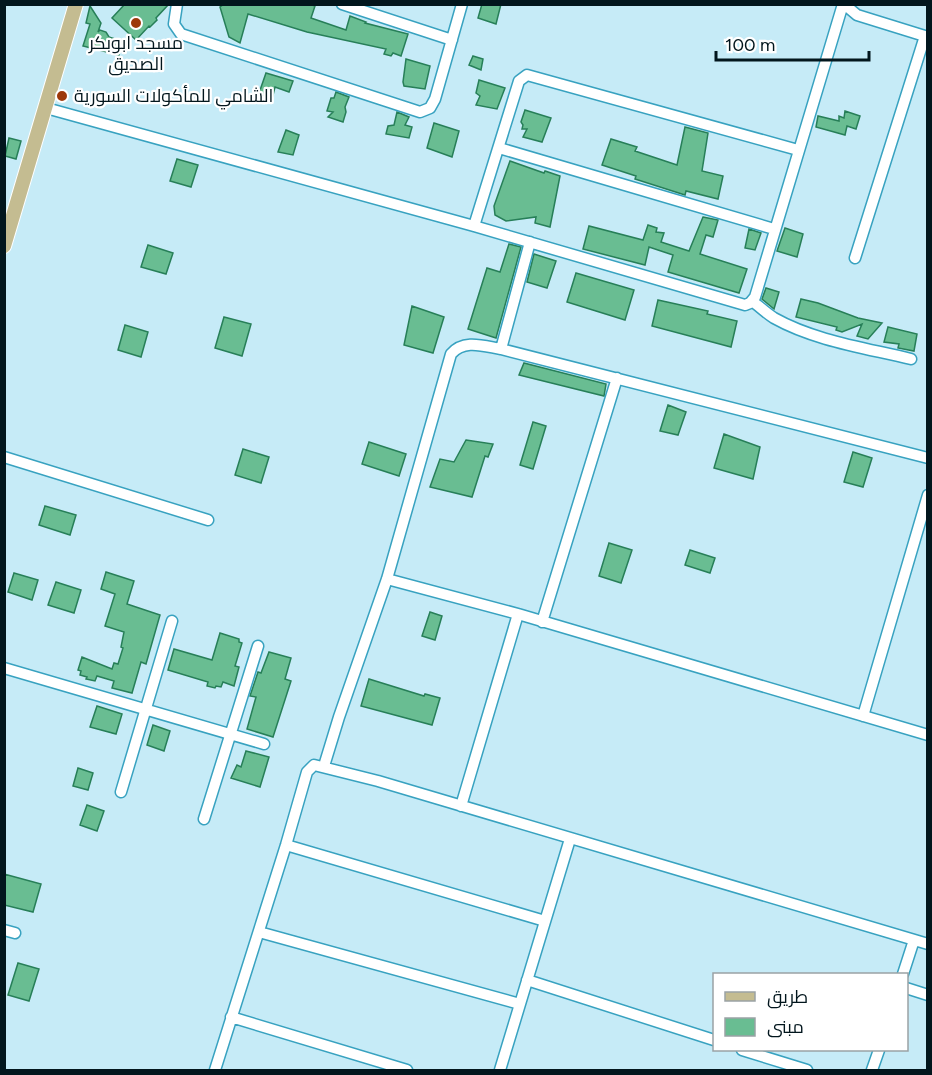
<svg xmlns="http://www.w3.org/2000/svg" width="932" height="1075" viewBox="0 0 932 1075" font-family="Figtree,Cairo,sans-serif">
  <rect width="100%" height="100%" fill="#c6ebf7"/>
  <path fill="#69bd92" stroke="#277f58" stroke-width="1.5" d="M125 4H169L156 18 157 20 150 27 149 26 136 40 112 18Z
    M224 4H309L315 6 311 18 346 30 350 16 366 22 365 23 408 34 401 56 393 53 391 56 384 54 386 49 307 32 248 14 240 43 229 37 220 7Z
    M482 4H501L496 24 478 18Z
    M90 6 101 23 98 32 100 30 106 32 109 37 121 41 119 55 83 46 90 24 86 23Z
    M473 56 483 59 481 70 469 65Z
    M406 59 430 66 425 89 404 86 403 82Z
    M266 73 293 81 289 92 275 87 272 99 258 96Z
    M479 80 505 88 497 109 476 105 480 96 476 93Z
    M336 92 349 97 345 107 346 112 343 122 328 117 333 112 327 111 331 98H334Z
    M525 110 551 118 542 142 523 137 527 129H522L523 125 521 122Z
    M845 111 860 116 856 129 847 126 845 135 816 127 818 116 839 121V116L844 118Z
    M397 112 409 117 405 125 412 127 409 138 386 134 388 126 394 125Z
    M434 123 459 131 452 157 427 148Z
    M685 127 708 133 702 171 723 176 718 199 686 191 685 195 635 179 636 176 602 165 611 139 637 147 635 151 677 165Z
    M286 130 299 135 293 155 278 152Z
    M9 138 21 141 16 159 5 156Z
    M177 159 198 165 191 187 170 181Z
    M510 161 544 173 545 171 560 176 550 227 535 223 536 217 506 221 495 215 494 206Z
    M703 217 718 220 713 237 706 235 700 254 747 269 739 293 668 272 673 255 649 247 645 265 583 249 589 226 643 240 648 225 657 228 656 232 664 233 661 242 689 251Z
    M785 228 803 234 797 257 777 251Z
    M749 229 761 233 755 250 745 248Z
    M509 244 521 247 496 338 468 329 487 268 500 272Z
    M148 245 173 253 166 274 141 267Z
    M534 254 556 261 547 288 527 282Z
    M576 273 634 290 625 320 567 302Z
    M766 288 779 292 774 309 762 299Z
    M801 299 818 303 858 318 882 323 868 339 857 336 862 324 842 332 836 330 837 327 796 317Z
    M658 300 708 311 707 314 737 321 731 347 652 326Z
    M412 306 444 317 433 353 404 345Z
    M224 317 251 324 242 356 215 348Z
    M125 325 148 332 141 357 118 350Z
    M888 327 917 334 914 351 898 348 899 344 884 342Z
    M524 363 606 384 604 396 519 375Z
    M668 405 686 412 678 435 660 431Z
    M533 422 546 426 533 469 520 465Z
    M724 434 760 447 753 479 714 468Z
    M466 440 493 444 488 457 485 456 472 497 430 487 440 459 454 462Z
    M369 442 406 454 399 476 362 464Z
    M243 449 269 457 261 483 235 475Z
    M853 452 872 458 863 487 844 482Z
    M45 506 76 515 70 535 39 525Z
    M609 543 632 550 621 583 599 576Z
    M690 550 715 558 710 573 685 565Z
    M106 572 134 581 127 604 160 615 146 664 141 662 132 693 112 688 114 681 97 676 95 681 86 679 87 677 80 675 81 671 78 670 82 657 112 669 114 663 118 664 123 648 121 647 124 632 105 626 115 594 101 589Z
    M14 573 38 580 32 600 8 592Z
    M56 582 81 590 74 613 48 605Z
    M430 612 442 616 435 640 422 636Z
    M220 633 239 639V642L242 643 235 666 239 667 234 686 223 682 221 687 216 686 215 688 207 686 208 682 168 670 174 649 212 660Z
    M269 652 291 658 285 679 291 681 273 737 247 729 256 697 250 696 258 672 261 673Z
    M369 679 424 696 425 694 440 698 432 725 361 706Z
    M97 706 122 714 116 734 90 727Z
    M153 725 170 731 164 751 147 745Z
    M246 751 269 757 260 787 231 778 237 765 241 767Z
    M78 768 93 773 88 790 73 786Z
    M87 805 104 811 97 831 80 825Z
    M4 874 41 884 33 912 4 905Z
    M18 963 39 969 29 1001 8 995Z"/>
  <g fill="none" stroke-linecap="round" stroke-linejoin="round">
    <defs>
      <path id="minor" d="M177 4 174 24 181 34 420 112 430 108 435 99 462 4
        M342 4 452 40
        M844 4 857 15 928 37
        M46 108 474 226 745 305 750 303 755 297 843 4
        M499 148 774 229
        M474 226 519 81 527 75 798 150
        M855 258 925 36
        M752 301C759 306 766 313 774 318 815 341 866 348 911 359
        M501 349 530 242
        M4 457 208 520
        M387 579 518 614 928 735
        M542 622 617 378
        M4 668 264 744
        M863 716 928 495
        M324 766 339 717 387 579 451 354C464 339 483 346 501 349L928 458
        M121 792 172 621
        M461 806 518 614
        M204 819 258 646
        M286 845 545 921
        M4 930 15 933
        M259 932 520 1004
        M903 974 914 940
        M527 980 714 1040
        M906 988 928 995
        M231 1017 407 1070
        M742 1050 807 1070
        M215 1070 286 845 307 772 314 765 378 781 928 944
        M500 1070 570 839
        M872 1070 879 1050"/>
      <path id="major" d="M4 246 76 4"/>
    </defs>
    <use href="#minor" stroke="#38a2c0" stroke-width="13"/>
    <use href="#major" stroke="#fff" stroke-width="16"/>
    <use href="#minor" stroke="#fff" stroke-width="10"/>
    <use href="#major" stroke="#c4bc91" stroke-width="14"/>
  </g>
  <g fill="#9d380a" stroke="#fff" stroke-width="2">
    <circle cx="136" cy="23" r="6"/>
    <circle cx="62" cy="96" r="6"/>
  </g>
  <g text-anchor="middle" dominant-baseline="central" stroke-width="4.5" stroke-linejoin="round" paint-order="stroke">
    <g font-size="18" fill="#02161d" stroke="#fff">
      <text x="136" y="43">مسجد ابوبكر<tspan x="136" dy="21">الصديق</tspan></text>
      <text x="74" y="96" text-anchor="start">الشامي للمأكولات السورية</text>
    </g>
  </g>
  <rect width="932" height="1075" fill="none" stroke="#02161d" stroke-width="12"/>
  <rect x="713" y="973" width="195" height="78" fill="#ffffff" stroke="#9aa2a5" stroke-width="1.5"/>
  <rect x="725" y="992" width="30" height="9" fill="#c4bc91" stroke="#9aa2a5" stroke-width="1.5"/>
  <text x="767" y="1003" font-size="18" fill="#02161d">طريق</text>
  <rect x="725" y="1018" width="30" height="18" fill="#69bd92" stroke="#9aa2a5" stroke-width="1.5"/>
  <text x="767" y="1033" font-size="18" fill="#02161d">مبنى</text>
  <path d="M716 51v9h153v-9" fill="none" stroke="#02161d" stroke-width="3"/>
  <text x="725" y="51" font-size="18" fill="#02161d" stroke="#ffffff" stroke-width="4.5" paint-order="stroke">100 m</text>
</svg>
